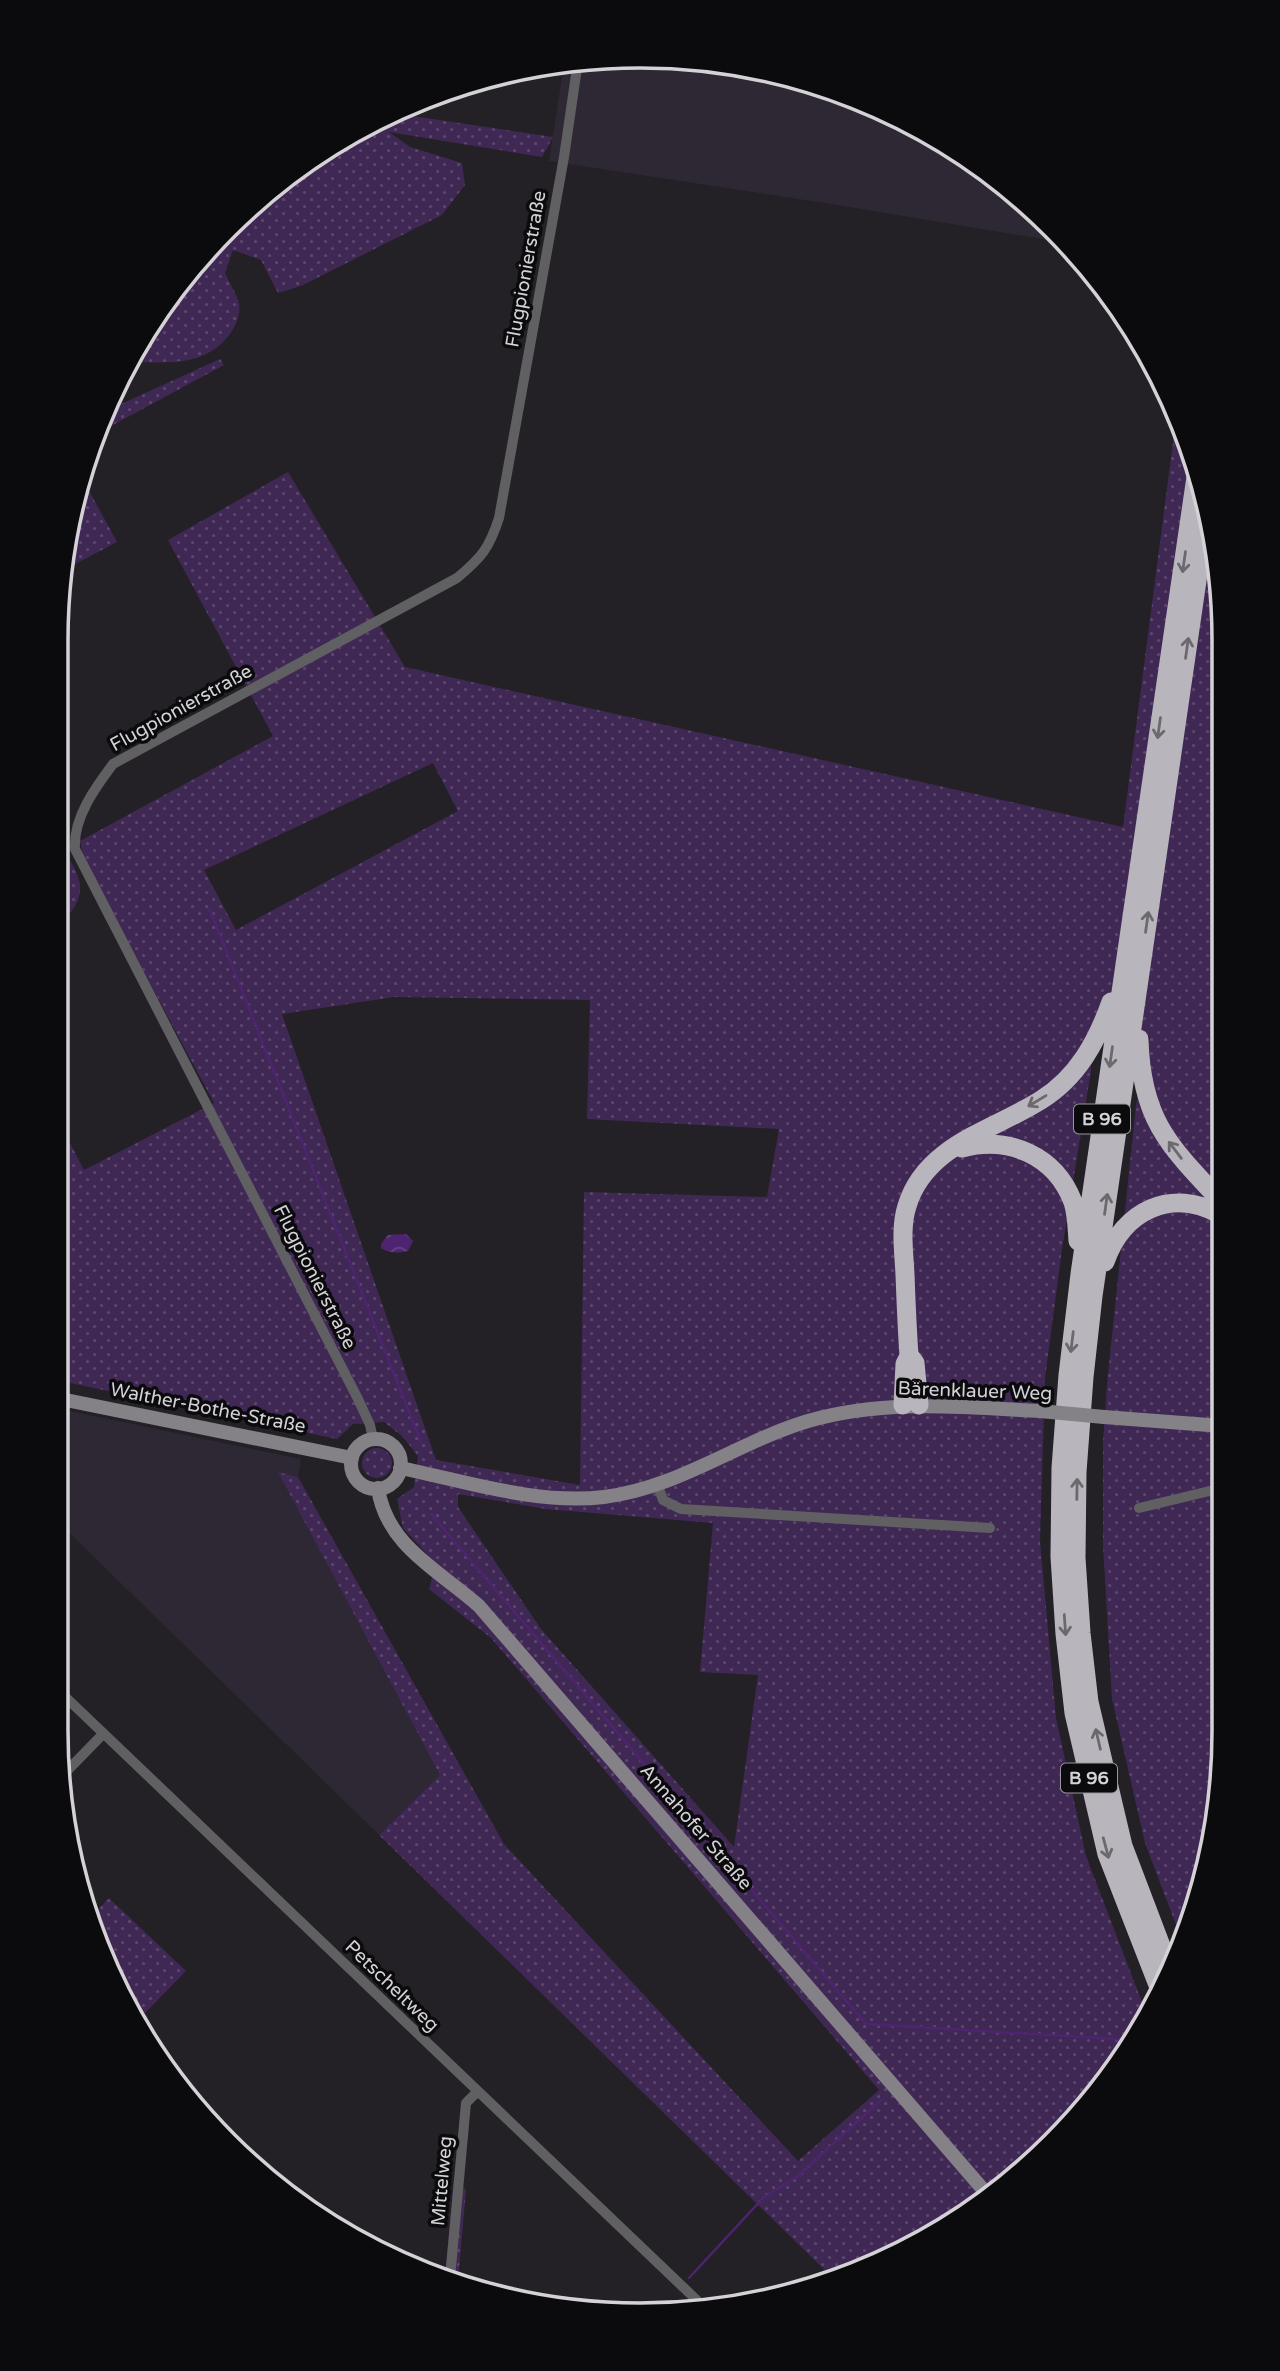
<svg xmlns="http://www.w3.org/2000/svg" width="1280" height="2371" viewBox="0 0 1280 2371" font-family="'Varela Round',sans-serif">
  <defs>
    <pattern id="green-dots" width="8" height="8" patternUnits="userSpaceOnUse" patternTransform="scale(1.75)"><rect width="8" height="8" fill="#402855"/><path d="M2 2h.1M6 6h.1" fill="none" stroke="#5b466d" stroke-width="1.8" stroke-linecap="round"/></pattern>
    <pattern id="water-waves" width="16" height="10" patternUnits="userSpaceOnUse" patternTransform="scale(1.75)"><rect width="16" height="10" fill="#4e2470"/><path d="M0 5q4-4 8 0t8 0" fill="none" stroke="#674384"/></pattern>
  </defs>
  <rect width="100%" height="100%" fill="#232026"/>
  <path fill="#2d2833" d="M601 57 716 61 827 87 932 134 1025 201 1061 242 831 204 549 161 564 64Z
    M56 1408 301 1459 298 1477 279 1473 440 1775 379 1835 56 1520Z"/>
  <path fill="url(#green-dots)" fill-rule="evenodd" d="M392 113 553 137 542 157 389 132 410 147 462 163 465 185 442 215 301 286 278 293 261 260 233 250 225 273C229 282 236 293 239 303 241 314 236 325 230 334 204 368 167 362 129 362L134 348 201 255 284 177 381 116Z
    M220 359 224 365 100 432 108 410Z
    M1176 419 1193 452 1219 564 1223 1769 1204 1883 1181 1938 1145 1843 1112 1699 1103 1545V1442L1107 1384 1136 1105 1150 1037 1092 1028 1091 1071 1062 1249 1045 1378 1040 1541 1056 1718 1086 1856 1148 2018 1025 2170 864 2270 833 2278 379 1835 440 1775 278 1472 298 1477 504 1844 798 2161 879 2090 491 1638 429 1589 436 1564 403 1528 397 1499 414 1487 418 1456 402 1436 384 1422 353 1424 337 1439 56 1380 57 1118 84 1170 214 1103 84 860 80 841 273 736 168 540 288 472 405 667 1123 827ZM433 763 458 811 236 930 204 870ZM394 997 590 1000 587 1119 779 1129 767 1197 584 1192 580 1485 436 1460 282 1014ZM458 1494 546 1509 713 1523 700 1672 758 1675 734 1847 541 1629 458 1507Z
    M81 476 117 542 62 571 76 488Z
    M57 839C64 852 76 867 79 880 84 897 71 917 57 924Z
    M362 1463a15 15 0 1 1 30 0a15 15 0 1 1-30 0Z
    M109 1898 186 1971 140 2018 88 1920Z
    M454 2180 466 2190 458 2281 445 2275Z"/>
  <path fill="url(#water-waves)" d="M406 1234 413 1241 408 1251C399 1253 390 1254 381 1248V1244L388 1235Z"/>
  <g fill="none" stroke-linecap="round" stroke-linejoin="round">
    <path stroke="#4e2470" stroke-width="2.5" d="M210 910 421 1442
      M431 1514 866 2024 1132 2040
      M689 2278 764 2197 798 2176 881 2100"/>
    <path stroke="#605f62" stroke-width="10" d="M373 1439 370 1425 358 1399 75 849C73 818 95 788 113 764L457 578C481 558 489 549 499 518L564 157 578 61
      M658 1486 663 1500 681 1509 990 1528
      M1139 1508 1222 1488
      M56 1688 705 2308
      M63 1775 103 1734
      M450 2278 466 2103 477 2092"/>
    <path stroke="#848287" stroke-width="14" d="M56 1398 352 1458
      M1104 1417 1222 1426
      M351 1464a25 25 0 1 1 50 0a25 25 0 1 1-50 0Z
      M400 1468C466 1481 536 1505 604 1497 678 1488 738 1442 808 1421 884 1399 962 1407 1040 1411
      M378 1488C386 1546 440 1571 479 1606L987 2194"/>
    <path stroke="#b9b5bd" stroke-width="19" d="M1139 1039C1141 1119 1169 1146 1221 1201
      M962 1148C1009 1136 1055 1155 1073 1202 1077 1214 1077 1228 1078 1241
      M1105 1262C1123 1210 1172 1187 1221 1215
      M903 1405 905 1364 909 1356
      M919 1405 915 1363 909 1355C907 1328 906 1301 905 1275 904 1252 900 1228 907 1206 925 1145 994 1130 1041 1100 1078 1077 1097 1041 1111 1002
      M1169 1967 1123 1846 1089 1702 1081 1633 1076 1558 1077 1472 1084 1377 1093 1296 1207 512
      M1160 1990 1107 1854 1074 1713 1065 1634 1060 1557 1061 1468 1068 1375 1080 1274 1197 470"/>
    <path stroke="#848287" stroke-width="14" d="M1040 1411 1104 1417"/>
  </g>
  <defs><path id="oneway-shaft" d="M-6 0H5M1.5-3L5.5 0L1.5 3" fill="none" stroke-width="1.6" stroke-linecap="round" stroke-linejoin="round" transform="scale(1.75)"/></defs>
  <g stroke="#6b686e">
    <use href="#oneway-shaft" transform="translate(1184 562) rotate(98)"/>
    <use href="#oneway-shaft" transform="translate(1187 648) rotate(-82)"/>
    <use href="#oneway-shaft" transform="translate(1159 728) rotate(98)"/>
    <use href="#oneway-shaft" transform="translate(1147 922) rotate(-82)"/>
    <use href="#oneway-shaft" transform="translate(1111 1057) rotate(98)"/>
    <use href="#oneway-shaft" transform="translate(1037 1101) rotate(149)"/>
    <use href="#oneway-shaft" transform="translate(1175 1150) rotate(-127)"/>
    <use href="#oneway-shaft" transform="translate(1106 1204) rotate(-82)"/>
    <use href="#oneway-shaft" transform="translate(1072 1342) rotate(97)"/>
    <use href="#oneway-shaft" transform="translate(1077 1489) rotate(-89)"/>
    <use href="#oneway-shaft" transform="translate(1065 1625) rotate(86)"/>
    <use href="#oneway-shaft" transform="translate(1098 1739) rotate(-103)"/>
    <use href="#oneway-shaft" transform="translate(1106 1848) rotate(75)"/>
  </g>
  <g text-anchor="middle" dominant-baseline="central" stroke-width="7" stroke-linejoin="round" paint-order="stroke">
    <g fill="#0b0a0d" stroke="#98969a" stroke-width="2">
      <rect x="1074" y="1104.5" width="56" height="29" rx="5"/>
      <rect x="1061" y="1763.5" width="56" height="29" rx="5"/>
    </g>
    <g font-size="18" font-weight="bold" fill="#d4d2d6">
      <text x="1102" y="1119">B 96</text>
      <text x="1089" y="1778">B 96</text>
    </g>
    <g font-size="19" fill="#d4d2d6" stroke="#0b0a0d">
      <text transform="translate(526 269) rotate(-80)">Flugpionierstraße</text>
      <text transform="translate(181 708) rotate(-29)">Flugpionierstraße</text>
      <text transform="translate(315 1277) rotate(63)">Flugpionierstraße</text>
      <text transform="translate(975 1391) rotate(2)">Bärenklauer Weg</text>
      <text transform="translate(208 1408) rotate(11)">Walther-Bothe-Straße</text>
      <text transform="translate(696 1827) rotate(49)">Annahofer Straße</text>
      <text transform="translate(392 1986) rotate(44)">Petscheltweg</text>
      <text transform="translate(442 2181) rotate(-85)">Mittelweg</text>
    </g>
  </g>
  <path d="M0 0H1280V2371H0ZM640 68H640A572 572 0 0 1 1212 640V1731A572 572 0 0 1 640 2303H640A572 572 0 0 1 68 1731V640A572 572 0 0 1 640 68Z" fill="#0b0a0d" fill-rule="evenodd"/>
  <path fill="none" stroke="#d4d2d6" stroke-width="3.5" d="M640 68H640A572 572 0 0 1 1212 640V1731A572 572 0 0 1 640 2303H640A572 572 0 0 1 68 1731V640A572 572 0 0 1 640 68Z"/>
</svg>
